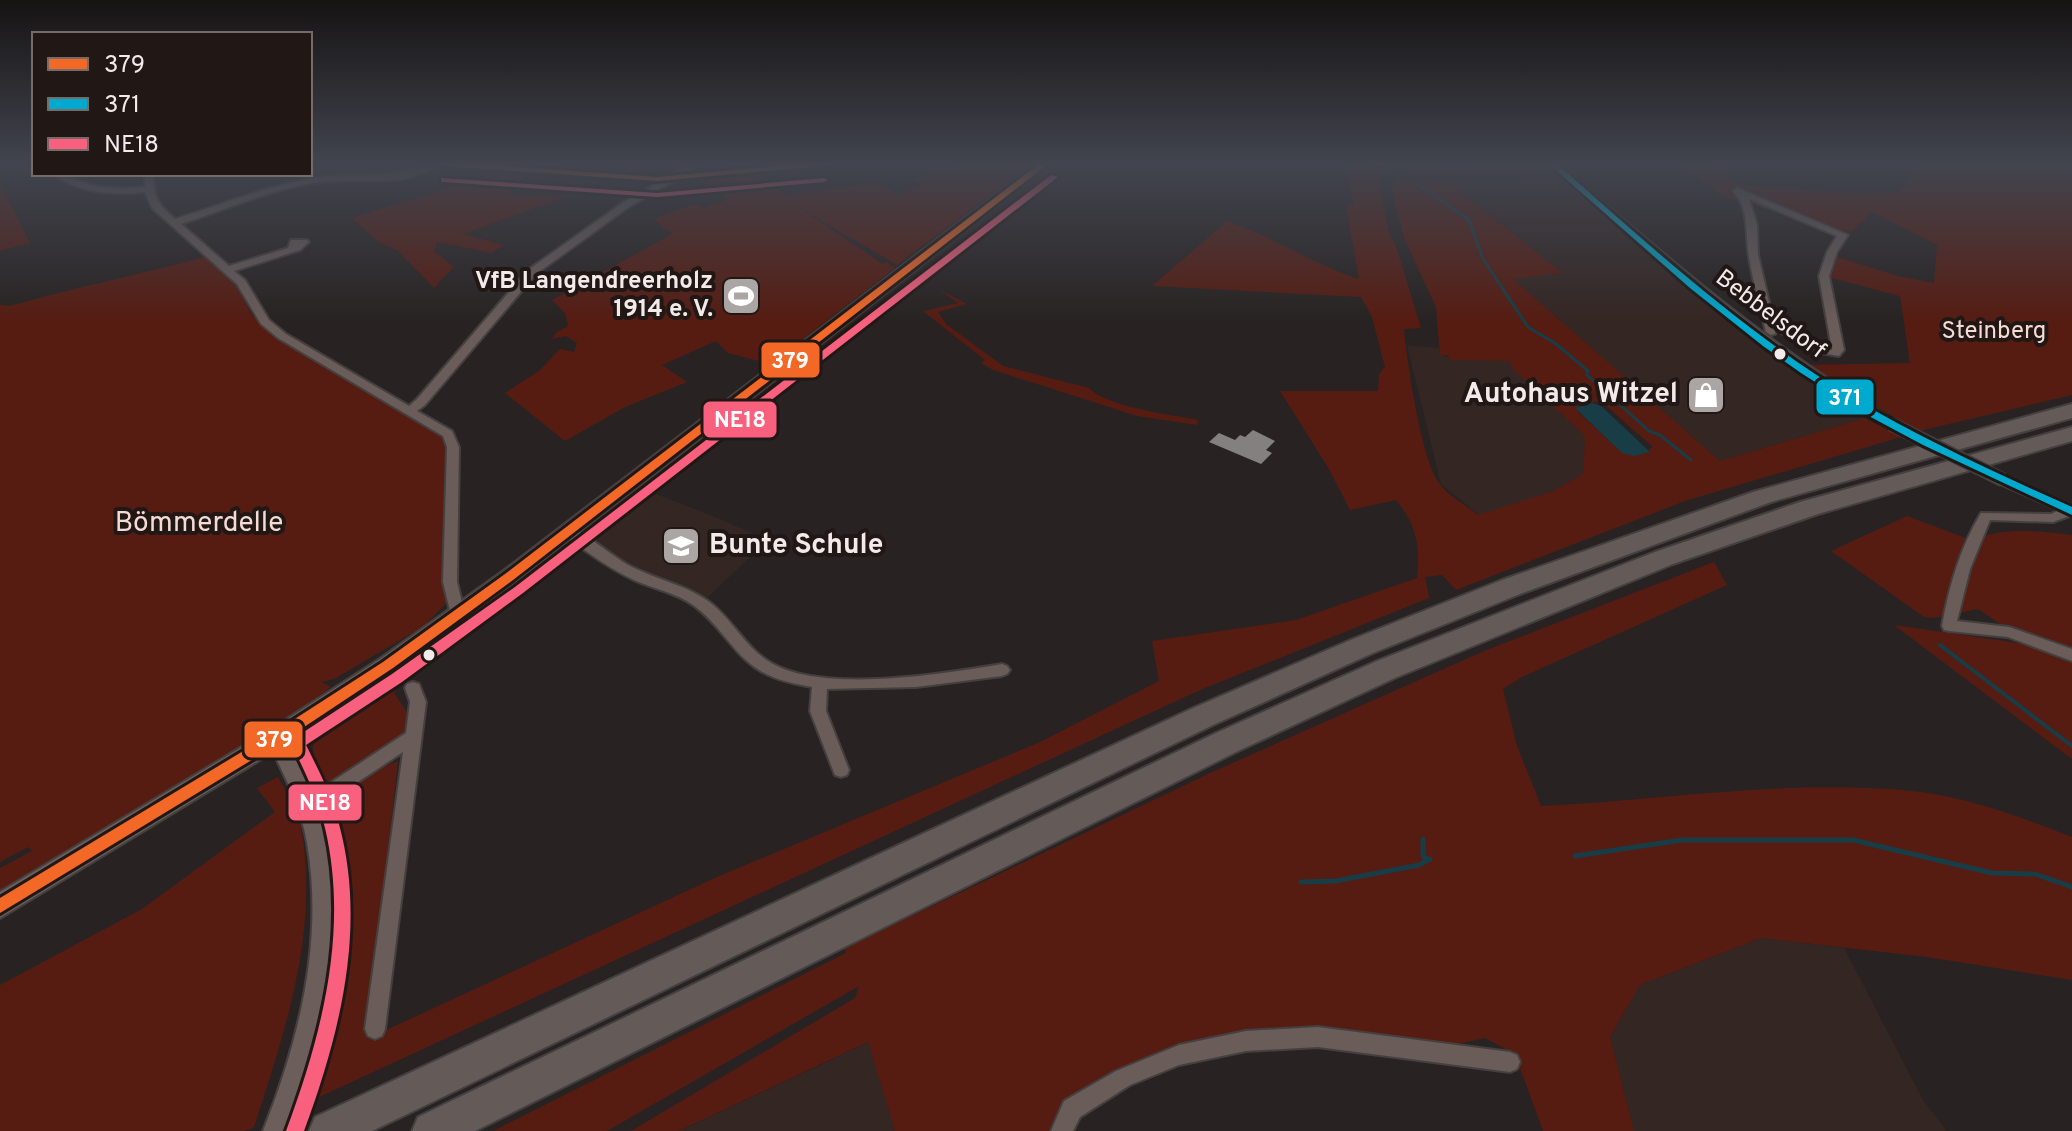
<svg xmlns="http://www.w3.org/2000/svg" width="2072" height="1131" viewBox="0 0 2072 1131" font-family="Overpass,sans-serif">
  <rect width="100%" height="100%" fill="#282322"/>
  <path fill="#342623" d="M1534 164H1545L1720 315 1865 418 1720 461 1512 279 1563 273 1451 184 1546 175Z
    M1407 345 1439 348V352L1445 356 1459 358 1520 355 1567 404 1604 471 1483 518 1441 484Z
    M646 490 710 515 768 540 707 598 653 576 627 563 586 536Z
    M1761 938 1844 948 1923 1100 1947 1131H1634L1610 1037 1640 985Z
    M869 1042 895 1131H680Z"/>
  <path fill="#561c12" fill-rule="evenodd" d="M966 164H1031L897 265 795 205 883 264 886 262 895 268 770 364 728 353 716 341 662 365 687 382 625 407 565 441 505 393 539 371 560 349 574 352 577 343 566 336 552 339 556 333 568 326 565 313 552 300 672 234 654 220 658 217 695 204 704 208 729 199 700 180 761 174 786 195 877 183 898 194 922 186 911 179Z
    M1345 164H1545L1549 167 1546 169 1456 176 1369 165 1371 169 1390 170 1378 179 1389 234 1396 246 1421 328 1404 329C1407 362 1421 459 1439 483 1448 496 1466 505 1478 515L1553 491 1580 476 1583 473 1585 440 1582 433 1514 370 1509 361 1450 360 1448 355H1440L1436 307 1404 238 1392 191V188H1398L1392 185 1397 179 1464 182 1452 185 1563 273 1513 279 1720 461 1865 418 1901 437 1685 501 1456 590 1442 575 1425 577 1429 598 1200 690 317 1098C337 1027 354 952 349 878 347 852 340 825 335 799L367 773 398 761 367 1039 717 877 1040 742 1159 681 1152 641 1296 620 1417 578C1421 547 1416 524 1396 500L1350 510 1329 469 1280 391H1378L1379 374 1385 367 1372 317 1361 297 1152 286 1227 221C1273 236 1312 264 1359 279L1347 213V207L1354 204ZM1554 360 1653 447 1649 449 1650 452 1622 453 1577 411 1578 406 1600 401Z
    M1680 164H1704L1744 186 1867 194 1898 192 1927 164H2072V395L1919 431 1804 365 1910 363 1900 296 1828 277 1834 256 1898 276 1934 283 1937 245 1872 212 1851 232 1724 197Z
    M499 173 525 176 508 194 565 197 463 234 504 245 491 253 437 242 434 251 454 267 434 288 398 251 380 243 351 218Z
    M0 183 30 243 0 251Z
    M208 256 237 286 252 315 277 339 436 432 445 441 449 455 446 603 424 626 334 679 321 682 331 687 305 706 0 893V868L32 851 28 847 0 862V305L10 306C76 287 142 274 208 256Z
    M938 289 967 304 938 312 946 324 1003 366 1089 388C1107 407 1172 415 1198 420L1197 425 1137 416 993 370 981 363 985 360 923 311 958 303Z
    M1907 516 1971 540C2006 527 2036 531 2072 535V651L1999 623 1978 609 1934 618 1924 617 1831 551Z
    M1714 562 1727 585 1522 677 1503 689 1517 746 1541 806C1661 800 1781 780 1902 790 1960 794 2018 816 2072 837V980L1927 957 1761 938 1640 985 1610 1037 1634 1131H1543L1515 1054 1485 1038 1435 1049 1391 1040 1166 1053 1054 1131H895L868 1042 679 1131H631L855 998 859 986 607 1131H493L846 953 845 948 1208 774 1484 651Z
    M1894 625 2024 644 2072 662V759Z
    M433 653 440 657 398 681 394 693 408 714 404 734 379 753 324 786C313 763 308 748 321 726Z
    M278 777C285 791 297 806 300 821 321 925 286 1029 254 1127L244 1131H0V985L142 909 275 812 257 788Z"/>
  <path fill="#183d46" d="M1592 403 1601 406 1650 452 1634 456 1622 453 1575 408Z"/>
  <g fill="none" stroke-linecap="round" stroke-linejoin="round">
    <path stroke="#183d46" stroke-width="3" d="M1445 169 1475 164
      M1412 180 1469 220 1483 259 1528 327 1555 343 1588 371 1587 375 1649 431 1660 435 1691 460"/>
    <path stroke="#183d46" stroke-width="4" d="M1940 645 2072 746"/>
    <path stroke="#183d46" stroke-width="5" d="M1423 839V856L1428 860
      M1575 856 1682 840H1853L1992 873 2035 874 2072 887
      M1301 882 1336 881 1419 865 1430 859"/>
  </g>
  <path fill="#858080" d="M1253 430 1275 441 1266 450 1272 453 1261 464 1209 442 1219 433 1235 440 1240 435 1245 437Z"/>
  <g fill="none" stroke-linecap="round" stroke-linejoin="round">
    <defs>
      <path id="street" d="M429 164H440C403 191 355 176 312 183 267 191 224 210 181 224L229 266 288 248 291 240H307L309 242 300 250 234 271 245 280 269 320 286 334 409 406 417 399 528 270 624 202 661 181 445 167 441 164H482L657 176C676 175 685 164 702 164L687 174 794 164H827L823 167 676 180 630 206 536 274 425 405 417 411 452 431 459 447 457 582 465 615 463 619H453L451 615 443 582 447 447 443 436 278 338 261 324 237 284 152 208 145 192C113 195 79 194 54 174 68 174 78 182 91 185 109 189 127 188 145 187V174H153C154 199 157 203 175 219 221 205 266 186 313 178 353 171 391 181 429 164Z
        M1549 164H1558C1666 257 1772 349 1895 421L1897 424 1895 427H1887C1796 373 1715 310 1636 241 1607 216 1575 192 1549 164Z
        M1737 188 1848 235 1837 252 1829 276 1844 350 1839 356 1815 352 1776 330 1775 334 1771 335 1766 332C1760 307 1753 282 1749 257 1745 234 1750 209 1733 191ZM1749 199 1837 236 1827 252 1819 276 1832 350 1774 323 1758 255 1757 225Z
        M2003 476 2072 506V515L2053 522 1990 520 1970 569 1957 621 2009 627 2072 649V661L2008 637 1949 631 1944 630 1942 626C1949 586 1960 548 1981 513L2051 514 2059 510 1998 483 1997 480 1998 477Z
        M568 527C587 533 610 555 630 566 657 580 688 585 712 604 734 622 748 651 773 664 826 693 943 674 1002 664L1007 666 1010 670 1007 674 1002 676 916 687 827 689 826 711 849 770 847 775 841 777 835 775 833 770 810 711 812 687C794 684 775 680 759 670 733 654 719 623 693 605 676 593 655 589 636 581 610 569 586 552 563 534L561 531 563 528Z
        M413 682 419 684 426 702 385 1029 382 1036 375 1039 368 1036 365 1029 403 752 316 810 310 812 304 810 301 805 304 800 406 733 410 702 405 688 407 684Z
        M1318 1027 1510 1052 1517 1055 1520 1062 1517 1069 1510 1072 1318 1047 1246 1051 1179 1065 1130 1085 1080 1117 1073 1131H1051L1064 1101 1116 1071 1179 1045 1246 1031Z"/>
      <path id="secondary" d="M1036 164H1050L516 582 396 671 291 740C307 774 325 806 332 843 352 939 328 1041 293 1131H263C299 1041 324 941 307 843 302 811 287 781 273 752L0 918V892L270 730 380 659 502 572Z"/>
      <path id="highway" d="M2072 404V418L1771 502 1520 594 1373 653 1213 725 372 1131H309L315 1117 1191 709 1353 639 1502 580 1753 492Z
        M2072 427V441L1818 514 1673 564 1397 677 1238 751 475 1131H412L418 1117 1216 733 1377 661 1655 552 1800 502Z"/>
    </defs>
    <use href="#street" stroke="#43403f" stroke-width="4"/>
    <use href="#secondary" stroke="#43403f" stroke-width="4"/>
    <use href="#highway" stroke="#43403f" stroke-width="4"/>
    <use href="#street" fill="#695c59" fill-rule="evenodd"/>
    <use href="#secondary" fill="#6c5e5b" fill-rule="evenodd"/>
    <use href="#highway" fill="#645a58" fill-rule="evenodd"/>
    <defs>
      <path id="street-bridge" d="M1891 424 2003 480"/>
    </defs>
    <use href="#street-bridge" stroke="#43403f" stroke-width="15" stroke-linecap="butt"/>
    <use href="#street-bridge" stroke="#695c59" stroke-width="12"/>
    <defs>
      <path id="bus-1" d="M441 164H476L657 177 798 164H827L823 166 657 181 445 166Z
        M1039 164H1048L513 580 393 668 283 741 0 913V898L273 733 383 662 505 574Z"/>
      <path id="bus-2" d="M1549 164H1557C1650 246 1742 330 1848 395 1920 438 1996 473 2072 507V515L1923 445 1867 415 1801 373 1763 346 1690 288Z"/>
      <path id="bus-3" d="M1051 175 1058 177 523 593 402 682 306 745C319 771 332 796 339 824 367 927 340 1034 304 1131H286C322 1035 349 930 325 828 318 798 304 770 291 743L293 739 392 674 515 587Z
        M441 178 657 193 824 178 828 180 824 182 657 197 444 182H441Z"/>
    </defs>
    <use href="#bus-1" stroke="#211816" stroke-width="6"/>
    <use href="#bus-2" stroke="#211816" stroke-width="6"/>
    <use href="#bus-3" stroke="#211816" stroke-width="6"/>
    <use href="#bus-1" fill="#f36827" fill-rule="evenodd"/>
    <use href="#bus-2" fill="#00a9ce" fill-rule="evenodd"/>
    <use href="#bus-3" fill="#f8607d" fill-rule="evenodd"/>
  </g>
  <linearGradient id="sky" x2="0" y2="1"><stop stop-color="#161313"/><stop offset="0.51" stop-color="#42454f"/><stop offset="1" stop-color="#42454f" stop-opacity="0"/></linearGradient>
  <rect width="2072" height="322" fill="url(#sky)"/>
  <defs>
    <symbol id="stadium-square" viewBox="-11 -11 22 22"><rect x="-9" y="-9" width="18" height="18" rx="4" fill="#aba5a3" stroke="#211816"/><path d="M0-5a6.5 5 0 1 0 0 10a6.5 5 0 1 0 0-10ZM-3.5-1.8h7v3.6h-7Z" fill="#fff"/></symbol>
    <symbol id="shop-square" viewBox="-11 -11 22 22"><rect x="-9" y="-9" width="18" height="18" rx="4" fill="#aba5a3" stroke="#211816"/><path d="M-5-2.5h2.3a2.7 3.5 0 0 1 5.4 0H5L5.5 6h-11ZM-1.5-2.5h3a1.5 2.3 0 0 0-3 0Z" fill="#fff"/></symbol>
    <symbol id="school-square" viewBox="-11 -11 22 22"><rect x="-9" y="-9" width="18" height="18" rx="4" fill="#aba5a3" stroke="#211816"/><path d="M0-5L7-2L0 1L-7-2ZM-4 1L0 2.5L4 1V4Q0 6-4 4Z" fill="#fff"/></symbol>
  </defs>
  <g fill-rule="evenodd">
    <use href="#stadium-square" x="719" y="274" width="44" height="44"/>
    <use href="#shop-square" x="1684" y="373" width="44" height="44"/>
    <use href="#school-square" x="659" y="524" width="44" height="44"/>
  </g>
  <g fill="#f2ebe9" stroke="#211816" stroke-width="3">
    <circle cx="1780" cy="354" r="7"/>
    <circle cx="429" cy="655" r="7"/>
  </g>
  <g text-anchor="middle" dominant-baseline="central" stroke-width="8" stroke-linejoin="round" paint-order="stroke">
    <g font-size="24" font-weight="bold" fill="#f2ebe9" stroke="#211816" text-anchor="end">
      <text x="713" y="282">VfB Langendreerholz<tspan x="713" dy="28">1914 e. V.</tspan></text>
    </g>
    <g font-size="24" fill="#f2ebe9" stroke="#211816">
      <text transform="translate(1770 315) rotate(37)">Bebbelsdorf</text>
    </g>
    <g font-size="24" fill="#f6dbd5" stroke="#211816">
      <text x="1994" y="332">Steinberg</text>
    </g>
    <g font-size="28" font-weight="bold" fill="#f2ebe9" stroke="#211816" text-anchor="end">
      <text x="1678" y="395">Autohaus Witzel</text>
      <text x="709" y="546" text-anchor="start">Bunte Schule</text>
    </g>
    <g font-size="28" fill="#f6dbd5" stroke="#211816">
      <text x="199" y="524">Bömmerdelle</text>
    </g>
  </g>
  <g stroke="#211816" stroke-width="3">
    <rect x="760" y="341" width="61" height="38" rx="8" fill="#f36827"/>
    <rect x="1815" y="378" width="60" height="38" rx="8" fill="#00a9ce"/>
    <rect x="702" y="400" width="76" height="39" rx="8" fill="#f8607d"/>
    <rect x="243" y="720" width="61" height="39" rx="8" fill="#f36827"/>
    <rect x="287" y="783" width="76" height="39" rx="8" fill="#f8607d"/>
  </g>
  <g font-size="22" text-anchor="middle" font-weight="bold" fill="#fff">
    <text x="790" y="368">379</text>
    <text x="1845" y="405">371</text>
    <text x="740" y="427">NE18</text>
    <text x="274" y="747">379</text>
    <text x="325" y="810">NE18</text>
  </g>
  <rect x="32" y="32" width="280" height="144" fill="#211816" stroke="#756c6a" stroke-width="2"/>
  <rect x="48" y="58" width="40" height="12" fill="#f36827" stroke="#756c6a" stroke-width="2"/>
  <text x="104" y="72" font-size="24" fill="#f2ebe9">379</text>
  <rect x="48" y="98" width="40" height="12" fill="#00a9ce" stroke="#756c6a" stroke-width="2"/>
  <text x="104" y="112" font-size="24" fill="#f2ebe9">371</text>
  <rect x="48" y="138" width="40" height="12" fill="#f8607d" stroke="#756c6a" stroke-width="2"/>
  <text x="104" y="152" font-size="24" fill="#f2ebe9">NE18</text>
</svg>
